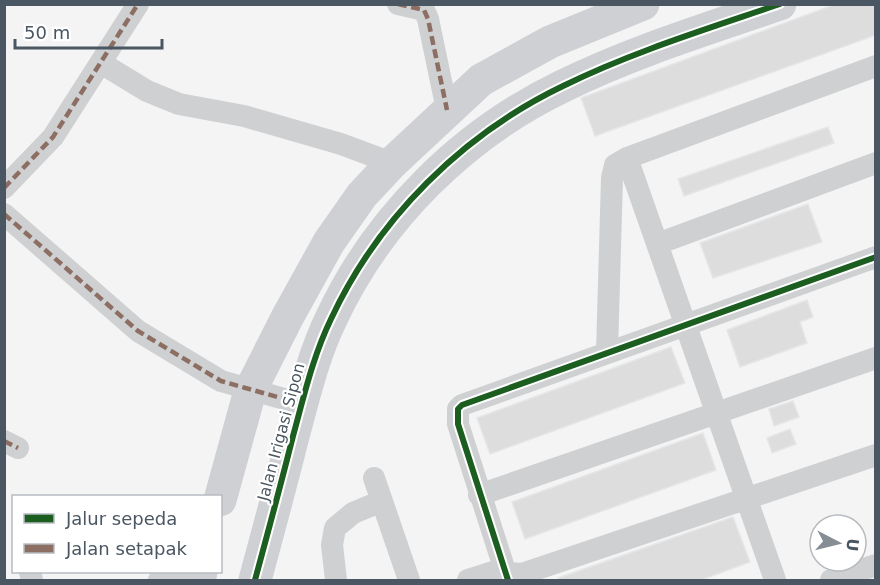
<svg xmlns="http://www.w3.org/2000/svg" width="880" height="585" viewBox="0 0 880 585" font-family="'DejaVu Sans',sans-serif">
  <rect width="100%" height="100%" fill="#f4f4f4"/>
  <path fill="#ddddde" stroke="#e5e6e7" stroke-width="1.5" d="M836 4H876V35L595 136 581 98Z
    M828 127 834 143 684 196 678 179Z
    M808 204 822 242 713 278 700 243Z
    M807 300 813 317 800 322 807 343 740 367 727 330Z
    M671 347 685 383 490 454 477 418Z
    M793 401 799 417 774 426 769 409Z
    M790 429 796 444 772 453 767 438Z
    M703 433 716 470 525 539 512 502Z
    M733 517 750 562 701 580H559L558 578Z"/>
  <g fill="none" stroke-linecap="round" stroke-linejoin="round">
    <path stroke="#ced0d2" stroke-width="22" d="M398 4 424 10 428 19 447 110
      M101 63 147 91 179 104 244 116 341 144 392 163
      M627 158 775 580
      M4 188 53 137 138 4
      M4 214 138 331 221 381 302 404
      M657 244 876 163
      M607 352 612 178 615 165 627 158 876 66
      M4 441 18 448
      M374 478 409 580
      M479 495 876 358
      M30 572 32 580
      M159 580 201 574
      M336 580 332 545 335 528 353 513 382 501
      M468 580 493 572 522 574 876 455
      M508 580 458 424V409L462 405 876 257
      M831 580 876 565"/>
    <path stroke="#ced0d4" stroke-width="33" d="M220 500 250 391 288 316 329 242 362 195 392 163 481 80 550 42 643 4
      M199 580 201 572
      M255 580C268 532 281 484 293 436 304 396 313 356 331 319 378 218 463 134 563 86 632 52 707 29 780 4"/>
    <path stroke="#8d6e63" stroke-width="4.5" stroke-dasharray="9 4.5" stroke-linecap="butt" d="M398 4 424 10 428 19 447 110
      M4 188 53 137 138 4
      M4 214 138 331 221 381 302 404
      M4 441 18 448"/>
    <defs>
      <path id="cycleway" d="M255 580C268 532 281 484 293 436 304 396 313 356 331 319 378 218 463 134 563 86 632 52 707 29 780 4
        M508 580 458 424V409L462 405 876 257"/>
    </defs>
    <use href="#cycleway" stroke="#fff" stroke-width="10"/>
    <use href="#cycleway" stroke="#1b5e20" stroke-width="6"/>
  </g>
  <g text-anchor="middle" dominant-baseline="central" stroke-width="4.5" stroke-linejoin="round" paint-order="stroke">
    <g font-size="16" fill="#4a5661" stroke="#fff">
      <text transform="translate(281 432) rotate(-75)">Jalan Irigasi Sipon</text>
    </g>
  </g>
  <rect width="880" height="585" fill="none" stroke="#4a5661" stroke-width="12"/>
  <rect x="12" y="495" width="210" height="78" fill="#ffffff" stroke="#b7bbc0" stroke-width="1.5"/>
  <rect x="24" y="514" width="30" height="9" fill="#1b5e20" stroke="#b7bbc0" stroke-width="1.5"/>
  <text x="66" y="525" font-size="18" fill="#4a5661">Jalur sepeda</text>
  <rect x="24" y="544" width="30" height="9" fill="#8d6e63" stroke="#b7bbc0" stroke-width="1.5"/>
  <text x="66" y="555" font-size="18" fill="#4a5661">Jalan setapak</text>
  <g transform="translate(838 543) rotate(97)"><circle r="28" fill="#ffffff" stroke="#b7bbc0" stroke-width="1.5"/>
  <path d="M0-4.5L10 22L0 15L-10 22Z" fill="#868d94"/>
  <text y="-9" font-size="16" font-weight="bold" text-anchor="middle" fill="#4a5661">U</text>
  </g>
  <path d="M15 39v9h147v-9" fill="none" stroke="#4a5661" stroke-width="3"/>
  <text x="24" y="39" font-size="18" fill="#4a5661" stroke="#ffffff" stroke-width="4.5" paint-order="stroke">50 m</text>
</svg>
